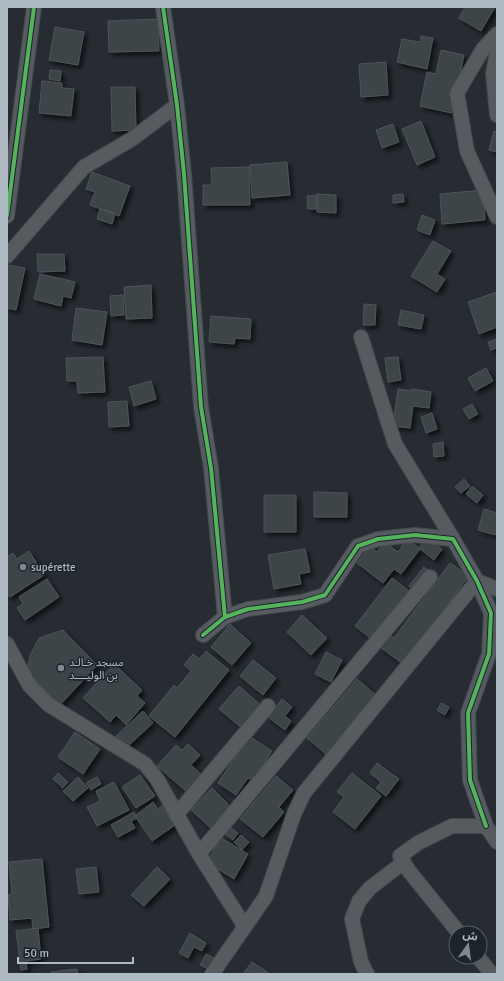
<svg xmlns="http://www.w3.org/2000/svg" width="504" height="981" viewBox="0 0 504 981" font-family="Signika,'Noto Sans Arabic',sans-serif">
  <defs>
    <filter id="shadow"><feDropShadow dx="3.5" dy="3.5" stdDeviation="2" flood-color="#0009"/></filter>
  </defs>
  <rect width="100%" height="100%" fill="#262c32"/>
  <path fill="#3e4448" stroke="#4e5459" filter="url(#shadow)" d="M465 7H495L481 31 459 18Z
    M158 19 159 51 109 52 108 21Z
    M55 27 84 32 78 65 49 60Z
    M421 36 433 38 427 69 397 62 402 39 420 42Z
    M441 50 464 55 452 113 420 106 427 72 436 74Z
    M386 62 388 95 361 97 359 64Z
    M50 70 61 71 60 81 49 79Z
    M42 81 62 83V88L74 89 71 116 39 113Z
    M111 87H135L136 130 112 131Z
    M421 121 435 157 417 165 402 129Z
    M393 124 399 142 382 148 376 130Z
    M494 131 497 132V152L489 150Z
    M287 162 290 195 252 198 250 165Z
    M249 167 250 205H203V185H212L211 168Z
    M92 172 130 186 119 216 90 205 95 192 86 189Z
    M483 190 485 220 442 224 440 194Z
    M317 194 336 195V213L317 212Z
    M403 194 404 202 393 203V195Z
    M316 195 317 209H308L307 196Z
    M100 209 115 213 112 224 97 219Z
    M422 215 435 220 430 235 417 230Z
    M433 241 451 251 437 274 445 279 437 292 411 276Z
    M37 254H64L65 271 38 272Z
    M7 265 25 268 16 310 7 308Z
    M40 274 75 282 71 298 63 296 61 306 34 299Z
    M151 285 152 318 126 319 124 287Z
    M497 292V327L479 334 468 302Z
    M123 295 124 315 111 316 110 296Z
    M364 304 376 305 375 325H363Z
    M76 308 107 312 102 345 72 340Z
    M401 310 424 315 421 329 398 325Z
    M211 316 251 319 250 339 235 338 234 344 209 342Z
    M497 339V348L491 350 488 342Z
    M103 357 105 392 78 393 77 381H67L66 358Z
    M398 357 401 380 388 382 385 358Z
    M486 368 493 381 475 391 468 378Z
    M151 381 156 399 134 406 129 387Z
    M398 389 412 391V389L431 392 429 408 413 406 410 428 393 426Z
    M127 401 129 426 109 427 108 402Z
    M472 404 478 414 469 419 463 409Z
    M432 413 437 429 426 433 421 417Z
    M443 442 444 456 434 457 433 444Z
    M464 479 470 486 461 493 455 487Z
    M472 486 483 495 477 503 466 494Z
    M314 492 347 493V517H314Z
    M264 495H296V532H264Z
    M484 509 497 513V528L495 535 478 530Z
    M427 538 442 549 434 560 420 549 401 574 394 569 383 583 357 563 370 546 377 552 385 542 398 552 407 539 419 548Z
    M305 549 310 572 299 574 301 584 274 589 268 555Z
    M29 551 44 575 10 597 7 594V557L13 553 17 559Z
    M450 563 469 576 403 664 380 647 389 634 394 638Z
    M424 567 429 571 414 590 409 586Z
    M392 578 412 593 374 641 355 626Z
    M47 579 59 597 25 620 17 608 23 604 19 597Z
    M302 615 327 638 311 655 287 632Z
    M230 624 251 643 232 665 211 647Z
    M63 630 97 665 60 705 27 671 30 656 39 638Z
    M206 651 229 670 175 737 149 716 174 685 177 688 191 671 184 665 193 654 200 659Z
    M326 652 342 660 331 682 315 674Z
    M253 660 276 678 263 695 240 676Z
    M114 664 142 690 137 696 145 703 126 725 116 715 110 722 83 698Z
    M357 679 377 696 327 755 307 738Z
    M239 686 262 706 243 729 219 709Z
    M282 699 292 707 285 716 291 721 285 730 268 717Z
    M441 703 449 707 445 715 437 710Z
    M143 711 153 723 127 747 116 736Z
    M75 732 100 749 83 774 58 757Z
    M249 736 272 751 253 781 248 778 236 795 218 783Z
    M188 744 200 755 191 765 202 775 187 792 157 766 176 745 182 750Z
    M377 763 399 779 386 796 376 788 381 782 370 773Z
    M58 773 68 782 63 788 53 779Z
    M352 773 381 796 355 829 333 812 344 797 337 792Z
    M140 775 155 796 136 808 122 787Z
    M276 776 293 790 279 807 284 812 263 837 240 819Z
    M78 777 88 788 73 801 63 791Z
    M97 777 101 784 91 790 86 783Z
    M114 782 129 810 97 826 87 807 100 801 96 791Z
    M212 788 233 809 213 830 191 810Z
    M153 802 158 809 165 804 178 823 152 841 135 816Z
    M134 812 137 818 131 821 135 828 118 837 111 825Z
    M230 827 238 833 233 840 225 834Z
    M241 835 249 842 242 850 234 842Z
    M221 838 248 854 234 879 207 862Z
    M42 859 49 927 33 929 32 918 10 920 8 895 12 894 9 862Z
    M96 867 99 892 79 894 76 869Z
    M157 867 170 879 144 906 131 895Z
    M38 928 41 959 26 961 27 969 21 970 16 931Z
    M190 933 206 943 202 951 194 947 188 958 179 953Z
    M206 954 214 958 208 969 200 965Z
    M252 962 269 973 268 974H243Z
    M77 969 78 974H51V972Z"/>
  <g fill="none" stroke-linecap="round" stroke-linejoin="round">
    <defs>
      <path id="street" d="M163 7 177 105 184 174 201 407 211 468 225 617
        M497 34 483 49 457 93 467 151 497 217
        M497 53 493 73 497 115
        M7 216 34 7
        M7 256 84 167 132 139 177 105
        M361 337 395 444 453 539
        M477 581 497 589
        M203 635 225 617 248 609 302 602 325 595 358 546 378 539 415 535 453 539 477 581 491 613 489 654 468 713 470 780 486 826
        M7 644 29 685 49 705 145 764 157 779 199 854 245 927
        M176 815 268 706
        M199 854 430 577
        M459 933 409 871 400 856 418 843 452 826H486L497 842
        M478 957 492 974
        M212 974 266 896 294 814 304 793 477 581
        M367 974 361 962 352 919 359 901 370 888 404 862"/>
    </defs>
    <use href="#street" stroke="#44484d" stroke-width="16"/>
    <use href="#street" stroke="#565b60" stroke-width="14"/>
    <defs>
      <path id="cycleway" d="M163 7 177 105 184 174 201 407 211 468 225 617
        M7 216 34 7
        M203 635 225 617 248 609 302 602 325 595 358 546 378 539 415 535 453 539 477 581 491 613 489 654 468 713 470 780 486 826"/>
    </defs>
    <use href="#cycleway" stroke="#1b242b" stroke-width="6"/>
    <use href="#cycleway" stroke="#56b35d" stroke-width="4"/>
  </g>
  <g fill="#808890" stroke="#1b242b" stroke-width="1.5">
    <circle cx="23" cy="567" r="4"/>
    <circle cx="61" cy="668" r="4"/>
  </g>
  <g text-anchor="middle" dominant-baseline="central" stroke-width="3" stroke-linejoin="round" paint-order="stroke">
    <g font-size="11" fill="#b0bac3" stroke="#1b242b" text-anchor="start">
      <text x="31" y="567">supérette</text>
      <text x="69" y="662">مسجد خـالـد<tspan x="69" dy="13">بن الوليــــد</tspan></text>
    </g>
  </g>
  <rect width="504" height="981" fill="none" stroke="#b0bac3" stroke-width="16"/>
  <g transform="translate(468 945) rotate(14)"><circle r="19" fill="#1b242b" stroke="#576068"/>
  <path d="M0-3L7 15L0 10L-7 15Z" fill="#808890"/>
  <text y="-6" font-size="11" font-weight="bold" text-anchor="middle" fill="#b0bac3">ش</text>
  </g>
  <path d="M18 957v6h115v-6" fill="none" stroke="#b0bac3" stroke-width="2"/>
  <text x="24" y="957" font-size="12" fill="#b0bac3" stroke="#1b242b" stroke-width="3" paint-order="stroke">50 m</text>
</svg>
